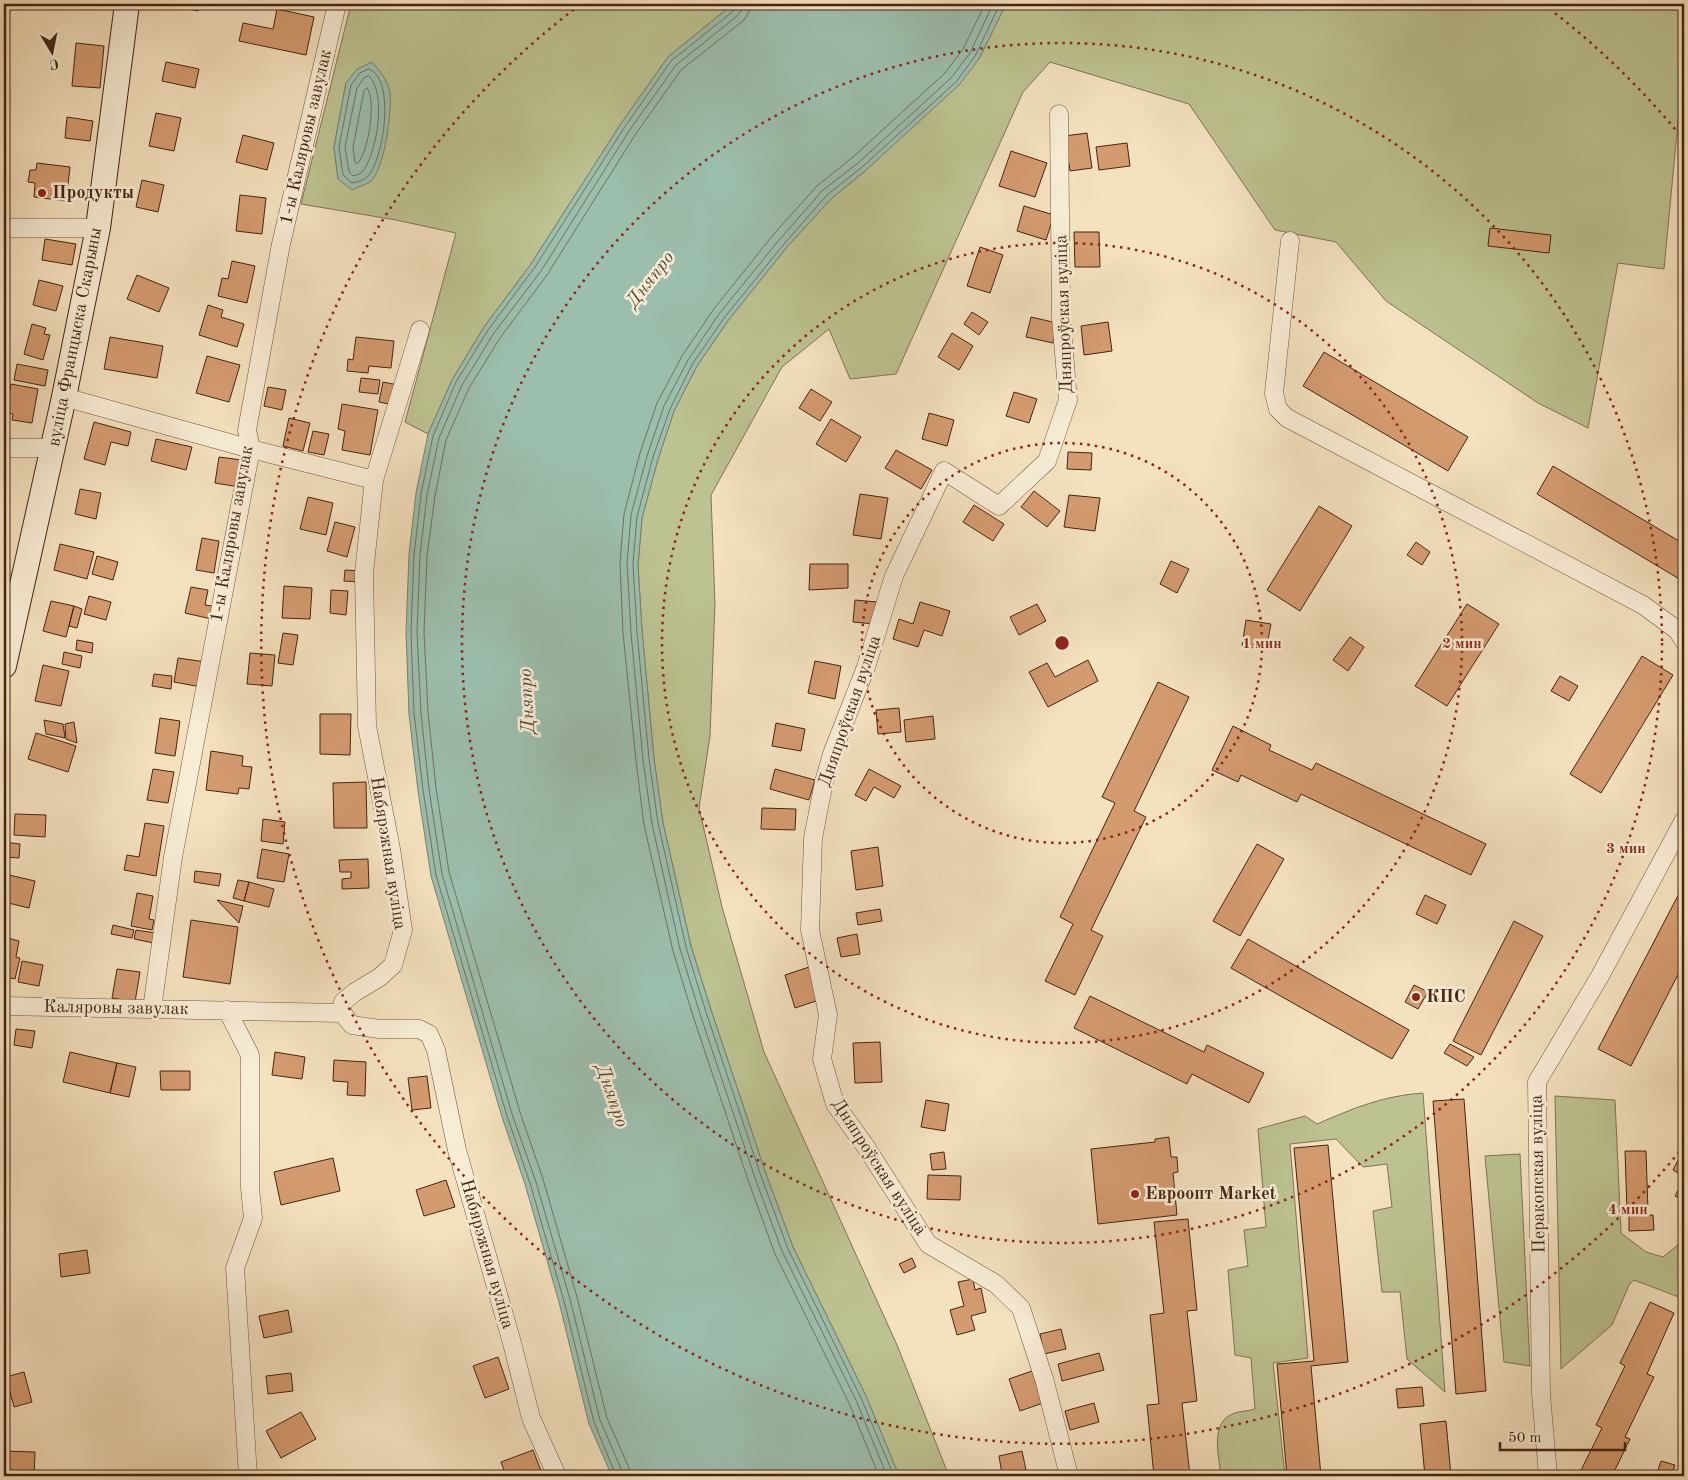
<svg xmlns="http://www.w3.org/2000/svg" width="1688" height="1480" viewBox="0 0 1688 1480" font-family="'Old Standard TT',serif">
  <rect width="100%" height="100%" fill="#f4e1be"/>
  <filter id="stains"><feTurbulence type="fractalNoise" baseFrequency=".004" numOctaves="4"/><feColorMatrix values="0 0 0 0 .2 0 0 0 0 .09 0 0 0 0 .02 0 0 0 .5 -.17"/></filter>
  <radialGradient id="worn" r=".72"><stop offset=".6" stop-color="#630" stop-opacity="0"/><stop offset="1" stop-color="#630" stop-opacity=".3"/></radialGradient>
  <path fill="#bcc290" stroke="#807452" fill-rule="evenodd" d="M351 4H733L668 57 620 125 531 264 484 327 452 380 428 434 405 422 456 233 396 220 301 204ZM346 83 338 179 334 147Z
    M1006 4H1684V59L1664 269 1618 263 1588 428 1538 403 1386 301 1336 242 1275 230 1189 104 1050 62 1023 92 896 374 850 379 829 329 782 367 711 495 715 604 710 736 699 808 722 907 764 1052 897 1345 949 1476H899L866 1396 793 1247 766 1174 711 1010 691 946 663 823 654 759 642 631 638 565 642 518 658 459 674 411 697 366 727 322 787 247 831 199 865 171 979 59Z
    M1423 1093 1445 1392 1407 1359 1400 1292H1382L1373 1211 1392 1207 1387 1164 1363 1167 1336 1139 1290 1144 1308 1358 1273 1363 1285 1476H1221C1219 1456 1209 1421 1235 1413 1241 1411 1249 1411 1255 1409L1251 1358 1235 1355 1228 1270 1248 1266 1244 1230 1266 1227 1258 1129 1305 1116 1317 1124C1354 1108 1382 1096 1423 1093Z
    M1555 1096 1615 1100 1621 1233 1646 1252 1663 1257 1684 1240V1299L1634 1280 1629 1285 1612 1325 1561 1369Z
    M1520 1154 1530 1366 1504 1362 1485 1156Z"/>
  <path fill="#9cbead" stroke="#79816f" d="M733 4H1006L979 59 959 85 865 171 831 199 787 247 727 322 697 366 674 411 658 459 642 518 638 565 642 631 654 759 663 823 691 946 711 1010 766 1174 793 1247 866 1396 899 1476H612L589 1424 559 1302 525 1184 502 1117 431 876 418 791 409 714 406 632 409 554 416 493 428 434 452 380 484 327 531 264 620 125 668 57Z
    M372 62C379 70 388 80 390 92 392 111 385 169 370 182 365 185 357 187 352 190L338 179 334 147 346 83 357 69Z"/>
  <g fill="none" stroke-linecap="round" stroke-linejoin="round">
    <path stroke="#707260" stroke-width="1" d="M369 69C396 78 384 161 367 177 364 180 357 182 352 183L343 175 339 147 351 85 360 73Z
      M369 76C387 93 377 152 363 171 361 174 357 175 353 176L349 172 345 147 357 88 364 78Z
      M367 88C377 99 368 155 357 164L355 162 353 147 364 91Z
      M616 1476 594 1422 564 1301 530 1183 507 1116 436 875 423 790 414 713 411 632 414 555 421 494 433 436 456 382 488 330 535 267 624 128 671 61 731 13 735 8 736 4
      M623 1476 622 1471 600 1420 570 1299 536 1182 512 1114 442 874 429 789 421 713 417 632 420 555 427 495 439 438 462 385 494 333 541 271 629 131 676 65 736 17 741 11 742 4
      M630 1476 629 1468 607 1418 577 1297 543 1179 520 1112 449 872 436 788 428 712 424 632 427 556 435 496 446 440 469 388 500 338 547 275 635 135 681 70 744 20 749 12 750 4
      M879 1476 849 1403 775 1254 748 1180 693 1016 673 951 644 825 636 761 623 633 620 563 624 514 640 453 657 403 682 356 713 310 773 235 817 186 853 157 945 73 963 49 985 4
      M887 1476 856 1400 782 1251 755 1178 700 1014 680 949 652 824 643 760 631 633 627 563 631 515 647 456 664 406 688 360 719 314 779 240 822 191 858 163 951 78 970 53 993 4
      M894 1476 861 1398 788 1249 761 1176 706 1012 686 947 658 823 649 759 637 632 633 564 637 517 653 457 670 409 693 363 724 318 784 244 827 195 862 167 956 82 975 56 1000 4"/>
  </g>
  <path fill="#d49b6f" stroke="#442513" d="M86 4H111V6H86Z
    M171 4H200L198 11Z
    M277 9 314 17 306 55 239 41 243 23 273 29Z
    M76 43 104 46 100 88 72 86Z
    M166 62 199 69 195 88 162 81Z
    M156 113 181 118 174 151 149 146Z
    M67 117 93 121 90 141 65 138Z
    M1087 133 1092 168 1070 171 1065 136Z
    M243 135 274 143 267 170 236 162Z
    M1127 143 1130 166 1099 170 1096 147Z
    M1011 151 1047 163 1035 197 999 186Z
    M37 163 70 167 66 201 34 197 35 183 28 182 30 170H36Z
    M142 180 164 185 158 212 136 207Z
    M240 195 266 198 262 234 236 231Z
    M1024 206 1054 215 1046 240 1017 231Z
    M1490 228 1551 235 1549 253 1488 246Z
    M1074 232H1099L1100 267H1075Z
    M45 239 76 244 72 265 42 260Z
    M980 247 1003 255 990 293 967 286Z
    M232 261 255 266 247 303 218 296 222 278 228 279Z
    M137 275 169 288 159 312 127 299Z
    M39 280 63 286 56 311 33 305Z
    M208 305 223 310 221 317 244 324 237 347 199 335Z
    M972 312 988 322 979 335 964 324Z
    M1031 317 1057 323 1053 343 1026 337Z
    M1108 322 1112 351 1084 355 1081 326Z
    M32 324 46 328 44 334 50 335 43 360 24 354Z
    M952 333 973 346 959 370 938 357Z
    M110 337 163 346 157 378 104 369Z
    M356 337 394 341 391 368 369 366 368 373 347 371 348 359 353 360Z
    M1324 352 1468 437 1448 471 1303 386Z
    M207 356 240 365 229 402 196 393Z
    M17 364 48 370 45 386 14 380Z
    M361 378 380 380 378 394 359 392Z
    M383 382 398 385 394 405 379 402Z
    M11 384 38 389 32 423 12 420 13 414 6 413Z
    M268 387 286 390 282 410 264 406Z
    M811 389 832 402 820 421 799 408Z
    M1014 392 1037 399 1029 423 1006 416Z
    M342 404 378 410 370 455 342 450 345 431 338 429Z
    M929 413 954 420 947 446 922 439Z
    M289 418 310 423 303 451 283 446Z
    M831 419 861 437 846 462 816 444Z
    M94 422 131 432 128 446 111 442 105 465 84 459Z
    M313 431 329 434 324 455 308 452Z
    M156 439 192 447 186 470 151 461Z
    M896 450 932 470 921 489 885 468Z
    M1068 452 1092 453 1091 470 1067 469Z
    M219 457 242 460 239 487 215 483Z
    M1553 466 1684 544V576L1681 580 1537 494Z
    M80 489 101 493 96 519 75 514Z
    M1034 491 1060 511 1047 527 1021 507Z
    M860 494 888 498 881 539 853 535Z
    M1069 495 1100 498 1095 531 1064 527Z
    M308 497 333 503 326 535 300 529Z
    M974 505 1004 524 993 541 963 522Z
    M1319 506 1352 526 1300 611 1267 590Z
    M335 522 355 527 347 557 327 551Z
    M202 538 219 541 214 573 196 570Z
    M1416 542 1430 552 1422 565 1407 555Z
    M60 544 94 552 87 579 54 570Z
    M97 556 118 562 113 580 92 574Z
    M1171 561 1189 569 1177 593 1160 584Z
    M810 564H848V588L809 590Z
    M345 570 361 571 360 582 344 581Z
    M284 586 312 588 310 619 282 618Z
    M191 587 208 590 205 605 219 607 216 620 185 613Z
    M331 590 348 591 346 615 330 613Z
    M89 596 111 602 106 620 84 614Z
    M855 600 877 602 875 624 853 622Z
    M51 601 74 606 66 637 43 631Z
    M920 602 950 611 942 636 924 630 918 647 893 639 899 619 913 624Z
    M1037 604 1046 621 1019 635 1010 617Z
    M1467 604 1499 624 1447 706 1415 686Z
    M74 606 82 609 77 628 69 626Z
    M1246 620 1271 624 1266 650 1242 646Z
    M283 633 298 635 293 665 278 663Z
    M1350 637 1364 647 1348 671 1333 660Z
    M77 640 93 643 92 653 76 650Z
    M64 652 82 656 80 668 62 664Z
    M250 653 275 655 272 686 247 684Z
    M1642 656 1673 675 1601 793 1570 774Z
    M178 658 206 662 201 687 174 682Z
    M1088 660 1098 681 1048 707 1029 672 1047 663 1055 677Z
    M815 661 841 666 835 699 808 693Z
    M43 665 69 671 61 706 35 701Z
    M154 674 172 676 171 689 152 686Z
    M1560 676 1578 686 1569 701 1551 691Z
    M1158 682 1189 697 1134 811 1146 817 1091 930 1103 936 1075 995 1045 981 1073 924 1060 917 1115 803 1102 797Z
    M899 708 901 732 878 734 876 710Z
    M320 714H351L350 755 320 754Z
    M933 716 935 739 906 742 904 720Z
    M160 718 180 721 175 756 155 753Z
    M44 720 63 724 65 738 46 734Z
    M74 722 77 743 66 739 65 724Z
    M776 723 805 729 801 751 772 746Z
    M1233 726 1271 745 1269 750 1312 770 1316 763 1486 844 1471 875 1301 794 1297 802 1241 775 1238 782 1212 770Z
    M36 733 76 746 68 772 28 759Z
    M211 751 243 756 242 766 252 767 249 789 239 788 238 794 206 790Z
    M153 769 174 772 168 803 147 800Z
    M775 769 815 780 809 800 770 789Z
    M869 769 901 786 894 798 874 787 866 801 855 795Z
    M366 782 367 828H334L333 783Z
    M762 808 796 809 795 830 761 829Z
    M15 814 46 815 45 837 14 835Z
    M263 819 285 822 283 844 261 841Z
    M145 823 164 826 156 876 124 870 127 855 139 857Z
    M4 842 20 844 19 858 4 857Z
    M1257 844 1284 859 1240 936 1213 921Z
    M878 847 883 886 856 890 851 851Z
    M262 849 289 854 284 882 257 878Z
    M368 859 369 888 342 889V879L351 878V872H340L339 860Z
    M195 871 221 874 219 886 194 882Z
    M9 875 35 881 29 908 4 902Z
    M238 880 249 882 244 901 233 898Z
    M249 882 274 889 269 907 244 901Z
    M1684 884V963L1631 1066 1598 1049Z
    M137 893 153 896 149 919 154 920 152 930 131 926Z
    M1425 895 1446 905 1437 924 1416 914Z
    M217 900 243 906 239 923Z
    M880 909 882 921 858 925 856 913Z
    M191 920 238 927 230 984 183 977Z
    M1514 921 1543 936 1481 1055 1453 1041Z
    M113 925 134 930 132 938 111 934Z
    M136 930 155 933 154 943 134 939Z
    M857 934 860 954 841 957 837 938Z
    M4 937 19 941 16 957 20 958 15 979 4 977Z
    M1248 939 1409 1030 1392 1059 1231 968Z
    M22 961 43 965 39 986 18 982Z
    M809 967 819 1000 795 1008 785 975Z
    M117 969 140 972 135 1002 112 998Z
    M1414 985 1428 992 1418 1009 1405 1002Z
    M1090 996 1204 1052 1207 1045 1264 1073 1249 1103 1192 1074 1187 1084 1074 1028Z
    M16 1029 35 1031 32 1048 14 1045Z
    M880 1042 882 1082 855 1083 853 1043Z
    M1450 1044 1474 1057 1467 1066 1444 1053Z
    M70 1052 117 1063 110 1093 63 1082Z
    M275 1052 305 1057 302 1079 272 1075Z
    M334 1060 366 1062 365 1096 347 1095 348 1082 333 1081Z
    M117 1063 136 1067 129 1097 110 1093Z
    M160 1071H190V1090H161Z
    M427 1076 431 1108 412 1110 408 1078Z
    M1464 1099 1486 1391 1456 1394 1433 1101Z
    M926 1100 949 1104 945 1131 921 1127Z
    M1169 1137 1171 1157H1177L1178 1172 1173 1173 1177 1215 1098 1224 1091 1149 1155 1142V1139Z
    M1328 1145 1348 1362 1311 1366 1321 1476H1287L1277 1364 1314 1361 1294 1148Z
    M1684 1149V1176L1673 1170Z
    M1625 1151H1646L1648 1211H1627Z
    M944 1152 946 1169 932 1170 930 1154Z
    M333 1158 340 1191 281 1205 274 1172Z
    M928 1175 961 1176 960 1200 927 1199Z
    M1684 1179V1200L1675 1196Z
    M446 1180 455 1207 424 1216 416 1190Z
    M1653 1215 1654 1230 1629 1231V1216Z
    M1188 1219 1197 1310 1187 1311 1197 1401 1182 1403 1190 1476H1154L1147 1405 1159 1404 1150 1315 1164 1313 1154 1222Z
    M87 1250 90 1273 61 1277 59 1254Z
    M912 1258 916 1267 904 1273 899 1264Z
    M973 1279 975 1290 981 1288 986 1312 971 1316 975 1330 957 1335 950 1310 964 1306 958 1282Z
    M1650 1302 1674 1313 1647 1374 1654 1377 1625 1437 1630 1439 1612 1476H1578L1602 1428 1596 1425 1625 1366 1620 1363Z
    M288 1310 292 1332 264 1338 259 1316Z
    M1061 1329 1066 1349 1044 1354 1040 1334Z
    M1099 1353 1104 1370 1062 1381 1058 1364Z
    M498 1357 509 1389 485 1398 473 1366Z
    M1032 1371 1043 1403 1020 1411 1009 1379Z
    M24 1372 32 1402 14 1407 6 1377Z
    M291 1373 293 1391 268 1394 266 1376Z
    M1422 1387 1424 1406 1398 1408 1396 1389Z
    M1094 1403 1099 1422 1070 1430 1065 1411Z
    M301 1412 316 1439 281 1458 266 1431Z
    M1446 1421 1451 1476H1425L1420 1424Z
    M533 1450 543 1476H506L501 1462Z
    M4 1451 35 1452 34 1476H4Z
    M1022 1451 1026 1470 1002 1474 999 1456Z
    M1661 1461 1675 1465 1671 1476H1656Z"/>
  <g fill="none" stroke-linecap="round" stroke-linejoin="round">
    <defs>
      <path id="street" d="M1059 114 1061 318 1068 400 1047 461 999 506 944 471 894 576 866 667 832 754 824 782 813 838 810 930 828 1015 822 1059 835 1104 866 1147 928 1244 996 1284 1021 1308 1045 1382 1069 1476
        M4 228H98
        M1290 241 1274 393 1278 409 1287 418 1643 605 1677 630 1684 641
        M420 330 374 480 364 573 367 726 391 849 403 930 393 965 380 977 355 992 343 1002 342 1013 352 1025 379 1029H419L429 1034 436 1050 457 1150 512 1343 531 1418 557 1476
        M64 397 251 449 374 480
        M4 448H53
        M4 1006 342 1013
        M152 1009 173 857 251 449 247 430 281 244 337 4
        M227 1010 250 1055V1188L253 1218 235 1268 248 1476
        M1548 1476 1541 1394 1537 1082 1600 976 1684 820"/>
      <path id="secondary" d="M4 666 64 397 98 228 127 4"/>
    </defs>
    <use href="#street" stroke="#70543e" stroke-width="19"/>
    <use href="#secondary" stroke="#442513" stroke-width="26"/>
    <use href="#street" stroke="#f8ecd5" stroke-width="18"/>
    <use href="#secondary" stroke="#f8ecd5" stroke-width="24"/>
  </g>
  <g fill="none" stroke="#8f2418" stroke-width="2.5" stroke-dasharray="2.5 5">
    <circle cx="1062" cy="643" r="200"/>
    <circle cx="1062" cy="643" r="400"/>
    <circle cx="1062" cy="643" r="600"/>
    <path d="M1684 1146A800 800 0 1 1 581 4M1543 4A800 800 0 0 1 1684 140"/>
  </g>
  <g fill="#8f2418" stroke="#f8ecd5" stroke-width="2">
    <circle cx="42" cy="193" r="5"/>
    <circle cx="1416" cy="997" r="5"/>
    <circle cx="1135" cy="1194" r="5"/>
  </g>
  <g text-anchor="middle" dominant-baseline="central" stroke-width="5" stroke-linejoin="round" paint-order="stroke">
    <g font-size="18" fill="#442513" stroke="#f8ecd5">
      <text transform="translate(306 137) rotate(-77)">1-ы Каляровы завулак</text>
      <text transform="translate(1064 314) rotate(-92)">Дняпроўская вуліца</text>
      <text transform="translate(75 337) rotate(-79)">вуліца Францыска Скарыны</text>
      <text transform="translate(232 534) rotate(-80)">1-ы Каляровы завулак</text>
      <text transform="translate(850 711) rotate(-71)">Дняпроўская вуліца</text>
      <text transform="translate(388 853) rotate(81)">Набярэжная вуліца</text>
      <text transform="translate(116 1008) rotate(1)">Каляровы завулак</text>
      <text transform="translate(879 1167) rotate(57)">Дняпроўская вуліца</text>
      <text transform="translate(1538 1174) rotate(-91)">Перакопская вуліца</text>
      <text transform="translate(487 1254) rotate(74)">Набярэжная вуліца</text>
    </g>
    <g font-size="18" font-weight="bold" fill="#442513" stroke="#f8ecd5" text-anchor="start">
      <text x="52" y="193">Продукты</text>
      <text x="1426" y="997">КПС</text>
      <text x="1145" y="1194">Евроопт Market</text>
    </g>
    <g font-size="19" font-style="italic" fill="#5a4b3a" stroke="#f8ecd5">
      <text transform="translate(651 280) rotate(-52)">Дняпро</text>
      <text transform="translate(528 701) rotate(-93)">Дняпро</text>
      <text transform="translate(611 1096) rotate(71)">Дняпро</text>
    </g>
  </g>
  <circle cx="1062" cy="643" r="8" fill="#8f2418" stroke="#f8ecd5" stroke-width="2.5"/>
  <g font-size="15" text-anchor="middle" font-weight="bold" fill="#8f2418" stroke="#f8ecd5" stroke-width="5" stroke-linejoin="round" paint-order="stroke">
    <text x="1262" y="648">1 мин</text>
    <text x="1462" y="648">2 мин</text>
    <text x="1626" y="853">3 мин</text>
    <text x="1628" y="1214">4 мин</text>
  </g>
  <rect width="1688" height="1480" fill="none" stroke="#f4e1be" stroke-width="20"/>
  <rect x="5" y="5" width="1678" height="1470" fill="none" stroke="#442513" stroke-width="2.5"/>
  <rect x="10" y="10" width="1668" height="1460" fill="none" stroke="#442513"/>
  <g transform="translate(52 52) rotate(170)" stroke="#f8ecd5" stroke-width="4" paint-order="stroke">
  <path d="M0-4L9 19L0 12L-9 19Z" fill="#442513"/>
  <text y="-8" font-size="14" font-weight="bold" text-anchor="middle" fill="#442513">С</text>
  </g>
  <path d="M1500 1442v8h125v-8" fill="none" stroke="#442513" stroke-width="2.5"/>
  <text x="1508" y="1442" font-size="15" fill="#442513" stroke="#f8ecd5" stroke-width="4" paint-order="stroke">50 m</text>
  <rect width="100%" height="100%" filter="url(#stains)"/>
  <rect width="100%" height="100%" fill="url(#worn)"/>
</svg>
